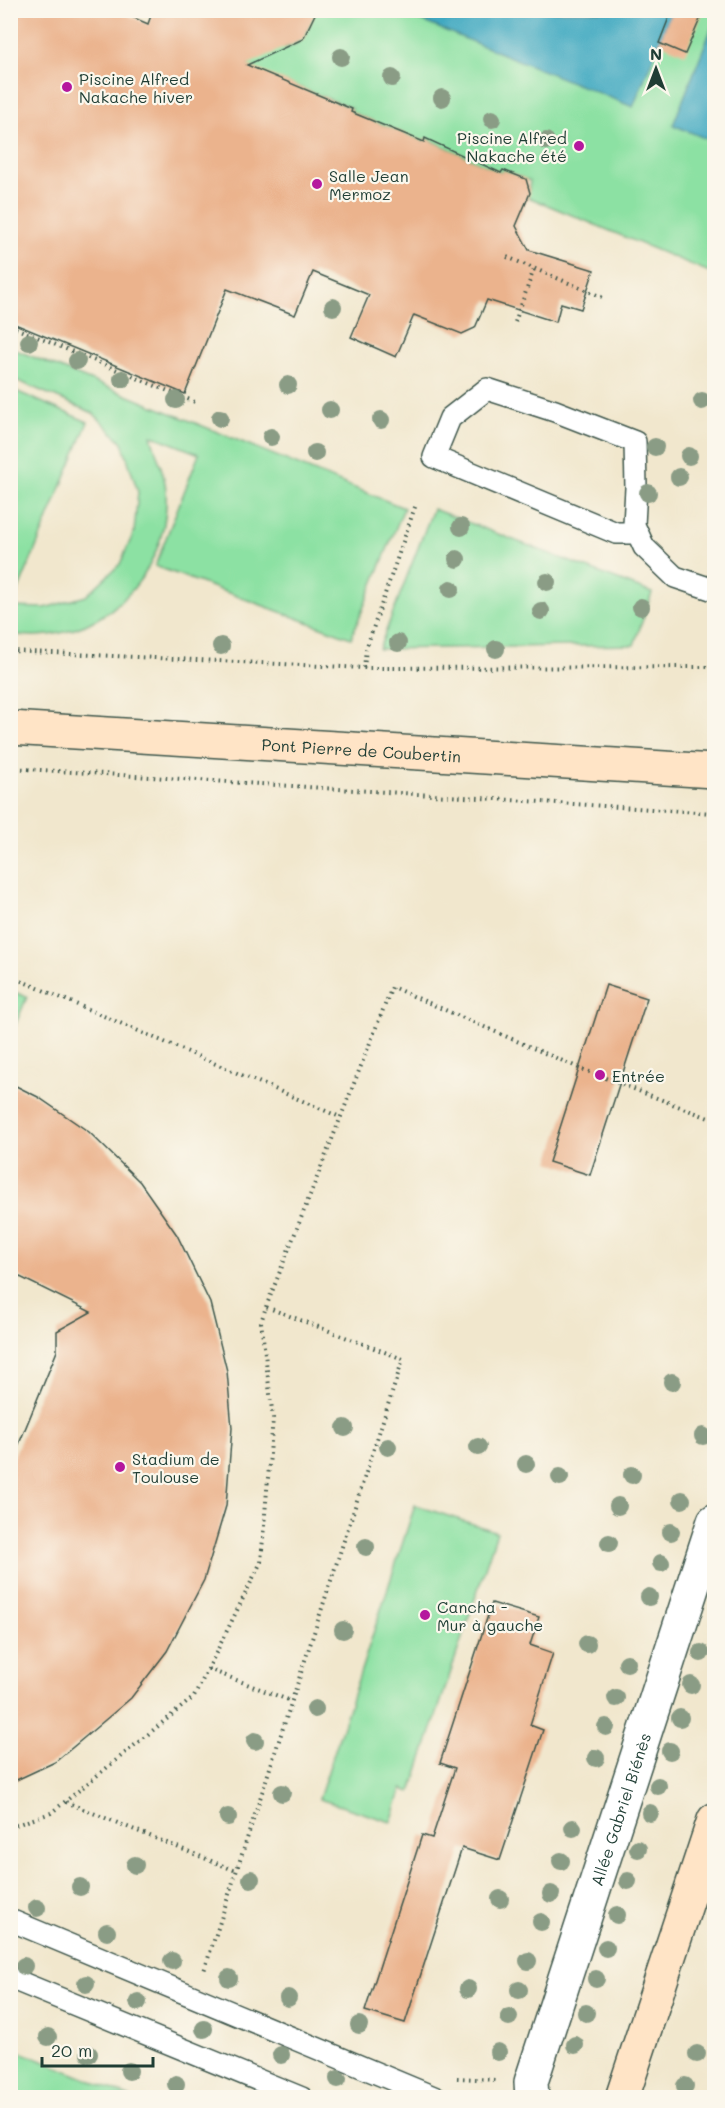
<svg xmlns="http://www.w3.org/2000/svg" width="725" height="2108" viewBox="0 0 725 2108" font-family="Mali,sans-serif">
  <rect width="100%" height="100%" fill="#fbf7ec"/>
  <filter id="ink" filterUnits="userSpaceOnUse"><feTurbulence type="fractalNoise" baseFrequency=".0167" numOctaves="2"/><feDisplacementMap in="SourceGraphic" scale="12" xChannelSelector="R" yChannelSelector="G"/><feConvolveMatrix kernelMatrix="1 2 1 2 8 2 1 2 1" color-interpolation-filters="sRGB"/></filter>
  <filter id="wash" filterUnits="userSpaceOnUse"><feTurbulence type="fractalNoise" baseFrequency=".008" numOctaves="4" result="noise"/><feDisplacementMap in="SourceGraphic" scale="24" xChannelSelector="R" yChannelSelector="G"/><feGaussianBlur stdDeviation="1.35" result="paint"/><feColorMatrix in="noise" values="0 0 0 0 0 0 0 0 0 0 0 0 0 0 0 0 0 1.4 0 .05"/><feComposite in="paint" operator="in"/></filter>
  <g filter="url(#wash)">
    <rect width="100%" height="100%" fill="#f1e7cd"/>
    <path fill="#8ce1a3" stroke="#568f6c" stroke-width="1.5" d="M311 11H714V274L528 197 530 181 503 170 501 173 426 138 424 142 351 112 352 108 247 67 258 43C265 45 274 48 282 48 302 47 312 28 311 11Z
      M11 348 404 508 351 638 155 566 199 454 151 435C155 453 165 471 166 491 171 577 96 649 11 634V607L45 608 86 596 120 564 134 532 138 492 122 442 93 413 11 378Z
      M11 389 88 422 16 596 10 594Z
      M433 509 652 593 634 645 379 649Z
      M11 991 27 997 11 1035Z
      M415 1505 497 1532 411 1792 402 1789 391 1822 319 1799Z
      M11 2048 131 2097H11Z"/>
    <path fill="#41a9c1" stroke="#30737a" stroke-width="1.5" d="M397 11H672L633 107Z
      M714 22V142L673 125Z"/>
    <g id="blocks">
      <path fill="#ebb38d" d="M10 10H116L148 24 153 10H317L303 39 247 65 352 109 351 112 424 142 425 138 501 173 503 170 526 179 530 193 516 226 529 250 594 270 581 309 561 303 556 322 487 300 475 328 462 334 414 315 396 357 351 337 369 295 313 272 295 315 227 289 185 394 10 322Z
        M672 10H704L685 54 659 43Z
        M606 985 647 998 590 1175 549 1162Z
        M10 1083 38 1097 89 1132 140 1182 177 1235 210 1303 227 1371 232 1428 226 1506 204 1580 167 1651 131 1698 85 1737 55 1762 10 1783V1466L57 1351V1331L91 1312 10 1272Z
        M492 1603 539 1617 530 1645 553 1653 530 1725 543 1730 500 1860 462 1848 405 2023 365 2011 422 1835 432 1838 455 1768 440 1763Z"/>
    </g>
  </g>
  <g filter="url(#ink)">
    <use href="#blocks" fill-opacity="0" stroke="#3e564b" stroke-width="1.5"/>
    <g fill="none" stroke-linecap="round" stroke-linejoin="round">
      <defs>
        <path id="lane" d="M638 533H616L434 457 450 418 487 389 555 411 635 442 636 488 634 525 644 547 675 577 714 590
          M10 1920 436 2098
          M10 1978 302 2098"/>
        <g id="street">
          <path id="s1" d="M532 2098 531 2082 714 1521"/>
        </g>
        <g id="secondary">
          <path id="s2" d="M10 728 714 771"/>
          <path d="M622 2098 714 1820"/>
        </g>
      </defs>
      <use href="#lane" stroke="#3e564b" stroke-width="24"/>
      <use href="#street" stroke="#3e564b" stroke-width="36"/>
      <use href="#secondary" stroke="#3e564b" stroke-width="36"/>
      <path stroke="#3e564b" stroke-width="4" stroke-dasharray="1.5 4.5" stroke-linecap="butt" d="M507 257 602 297
        M515 322 534 269
        M10 326 195 402
        M10 651 364 668 714 667
        M364 668 366 649 416 504
        M10 768 714 813
        M10 976 340 1117
        M266 1307 392 987 579 1068 714 1120V1119
        M208 1669 291 1701
        M66 1802 236 1871
        M10 1827 51 1813 194 1697 208 1669 261 1562 273 1418 261 1322 266 1307 403 1359 204 1971
        M457 2078 497 2080"/>
      <use href="#lane" stroke="#fff" stroke-width="21"/>
      <use href="#street" stroke="#fff" stroke-width="33"/>
      <use href="#secondary" stroke="#ffe4c6" stroke-width="33"/>
    </g>
    <g fill="#8a9c85">
      <circle cx="341" cy="57" r="9"/>
      <circle cx="392" cy="78" r="9"/>
      <circle cx="442" cy="98" r="9"/>
      <circle cx="492" cy="119" r="9"/>
      <circle cx="546" cy="141" r="9"/>
      <circle cx="333" cy="307" r="9"/>
      <circle cx="29" cy="342" r="9"/>
      <circle cx="77" cy="361" r="9"/>
      <circle cx="122" cy="379" r="9"/>
      <circle cx="288" cy="385" r="9"/>
      <circle cx="176" cy="400" r="9"/>
      <circle cx="702" cy="401" r="9"/>
      <circle cx="330" cy="410" r="9"/>
      <circle cx="220" cy="418" r="9"/>
      <circle cx="381" cy="420" r="9"/>
      <circle cx="271" cy="437" r="9"/>
      <circle cx="655" cy="447" r="9"/>
      <circle cx="315" cy="453" r="9"/>
      <circle cx="689" cy="456" r="9"/>
      <circle cx="679" cy="477" r="9"/>
      <circle cx="648" cy="493" r="9"/>
      <circle cx="461" cy="527" r="9"/>
      <circle cx="457" cy="559" r="9"/>
      <circle cx="547" cy="582" r="9"/>
      <circle cx="451" cy="589" r="9"/>
      <circle cx="641" cy="607" r="9"/>
      <circle cx="541" cy="611" r="9"/>
      <circle cx="398" cy="643" r="9"/>
      <circle cx="221" cy="646" r="9"/>
      <circle cx="496" cy="649" r="9"/>
      <circle cx="672" cy="1382" r="9"/>
      <circle cx="345" cy="1428" r="9"/>
      <circle cx="703" cy="1436" r="9"/>
      <circle cx="388" cy="1447" r="9"/>
      <circle cx="478" cy="1447" r="9"/>
      <circle cx="526" cy="1464" r="9"/>
      <circle cx="632" cy="1475" r="9"/>
      <circle cx="560" cy="1477" r="9"/>
      <circle cx="682" cy="1500" r="9"/>
      <circle cx="618" cy="1506" r="9"/>
      <circle cx="671" cy="1532" r="9"/>
      <circle cx="609" cy="1543" r="9"/>
      <circle cx="366" cy="1547" r="9"/>
      <circle cx="661" cy="1563" r="9"/>
      <circle cx="649" cy="1597" r="9"/>
      <circle cx="343" cy="1630" r="9"/>
      <circle cx="587" cy="1644" r="9"/>
      <circle cx="701" cy="1653" r="9"/>
      <circle cx="627" cy="1663" r="9"/>
      <circle cx="691" cy="1685" r="9"/>
      <circle cx="616" cy="1698" r="9"/>
      <circle cx="315" cy="1709" r="9"/>
      <circle cx="680" cy="1718" r="9"/>
      <circle cx="606" cy="1727" r="9"/>
      <circle cx="255" cy="1741" r="9"/>
      <circle cx="670" cy="1751" r="9"/>
      <circle cx="596" cy="1758" r="9"/>
      <circle cx="658" cy="1786" r="9"/>
      <circle cx="282" cy="1793" r="9"/>
      <circle cx="650" cy="1813" r="9"/>
      <circle cx="228" cy="1817" r="9"/>
      <circle cx="573" cy="1828" r="9"/>
      <circle cx="638" cy="1849" r="9"/>
      <circle cx="561" cy="1861" r="9"/>
      <circle cx="135" cy="1865" r="9"/>
      <circle cx="251" cy="1879" r="9"/>
      <circle cx="628" cy="1881" r="9"/>
      <circle cx="80" cy="1887" r="9"/>
      <circle cx="551" cy="1894" r="9"/>
      <circle cx="500" cy="1899" r="9"/>
      <circle cx="37" cy="1908" r="9"/>
      <circle cx="617" cy="1915" r="9"/>
      <circle cx="541" cy="1922" r="9"/>
      <circle cx="107" cy="1932" r="9"/>
      <circle cx="606" cy="1948" r="9"/>
      <circle cx="172" cy="1961" r="9"/>
      <circle cx="528" cy="1961" r="9"/>
      <circle cx="24" cy="1966" r="9"/>
      <circle cx="229" cy="1978" r="9"/>
      <circle cx="596" cy="1979" r="9"/>
      <circle cx="86" cy="1984" r="9"/>
      <circle cx="468" cy="1989" r="9"/>
      <circle cx="519" cy="1990" r="9"/>
      <circle cx="288" cy="1998" r="9"/>
      <circle cx="138" cy="2002" r="9"/>
      <circle cx="586" cy="2013" r="9"/>
      <circle cx="509" cy="2017" r="9"/>
      <circle cx="359" cy="2025" r="9"/>
      <circle cx="204" cy="2029" r="9"/>
      <circle cx="48" cy="2037" r="9"/>
      <circle cx="575" cy="2045" r="9"/>
      <circle cx="498" cy="2052" r="9"/>
      <circle cx="89" cy="2054" r="9"/>
      <circle cx="697" cy="2054" r="9"/>
      <circle cx="281" cy="2055" r="9"/>
      <circle cx="129" cy="2071" r="9"/>
      <circle cx="338" cy="2079" r="9"/>
      <circle cx="176" cy="2084" r="9"/>
      <circle cx="685" cy="2086" r="9"/>
    </g>
  </g>
  <g fill="#b5179e" stroke="#fbf7ec" stroke-width="2">
    <circle cx="67" cy="87" r="6"/>
    <circle cx="579" cy="146" r="6"/>
    <circle cx="317" cy="184" r="6"/>
    <circle cx="600" cy="1075" r="6"/>
    <circle cx="120" cy="1467" r="6"/>
    <circle cx="425" cy="1615" r="6"/>
  </g>
  <g text-anchor="middle" dominant-baseline="central" stroke-width="4.5" stroke-linejoin="round" paint-order="stroke">
    <g font-size="16" fill="#1f3d34" stroke="#fbf7ec" text-anchor="start">
      <text x="79" y="78">Piscine Alfred<tspan x="79" dy="18">Nakache hiver</tspan></text>
      <text x="567" y="137" text-anchor="end">Piscine Alfred<tspan x="567" dy="18">Nakache été</tspan></text>
      <text x="329" y="175">Salle Jean<tspan x="329" dy="18">Mermoz</tspan></text>
      <text x="612" y="1075">Entrée</text>
      <text x="132" y="1458">Stadium de<tspan x="132" dy="18">Toulouse</tspan></text>
      <text x="437" y="1606">Cancha -<tspan x="437" dy="18">Mur à gauche</tspan></text>
    </g>
    <g font-size="16" fill="#1f3d34" stroke="#fbf7ec">
      <text stroke="none"><textPath href="#s2" startOffset="352">Pont Pierre de Coubertin</textPath></text>
      <text stroke="none"><textPath href="#s1" startOffset="303">Allée Gabriel Biénès</textPath></text>
    </g>
  </g>
  <rect width="725" height="2108" fill="none" stroke="#fbf7ec" stroke-width="36"/>
  <g transform="translate(656 69)" stroke="#fbf7ec" stroke-width="4.5" paint-order="stroke">
  <path d="M0-4.5L10 22L0 15L-10 22Z" fill="#1f3d34"/>
  <text y="-9" font-size="16" font-weight="bold" text-anchor="middle" fill="#1f3d34">N</text>
  </g>
  <path d="M42 2057v9h111v-9" fill="none" stroke="#1f3d34" stroke-width="3"/>
  <text x="51" y="2057" font-size="18" fill="#1f3d34" stroke="#fbf7ec" stroke-width="4.5" paint-order="stroke">20 m</text>
</svg>
